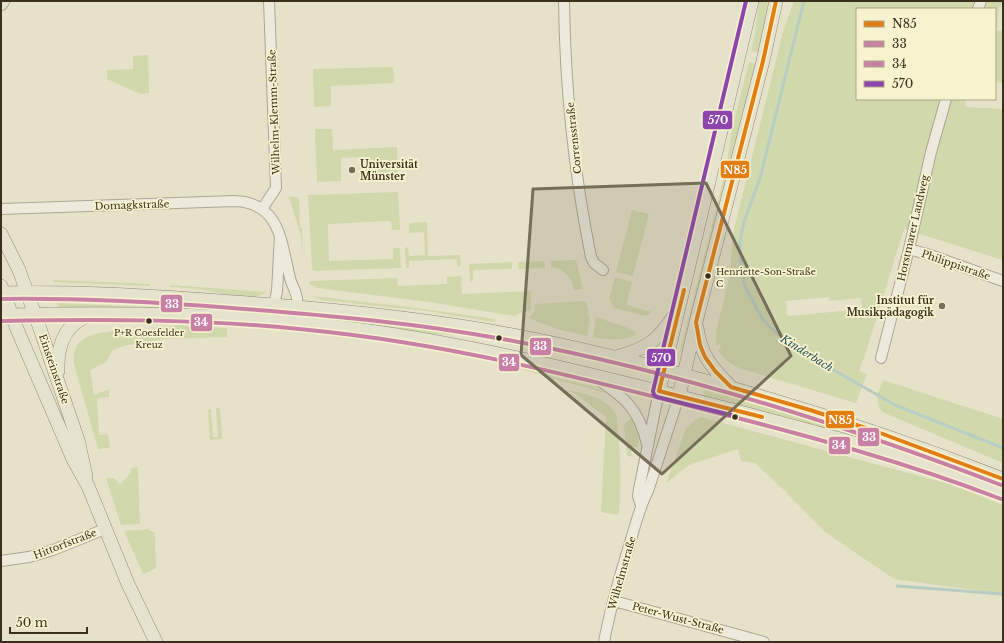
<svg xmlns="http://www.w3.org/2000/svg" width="1004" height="643" viewBox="0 0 1004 643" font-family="'Libre Baskerville',serif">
  <rect width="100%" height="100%" fill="#e6e2ca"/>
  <path fill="#d1d8ab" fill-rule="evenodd" d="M759 1H768L767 18 759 53 751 51 755 33Z
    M794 1H1003V7L999 6 997 30 1003 31V83L995 82V9H857V99H966L965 107 1003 109V260L904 229 866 352 859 371 867 374 856 403 739 368C730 364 723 358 718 350L721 348 720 344 716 345V332L729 279 734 229 783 32ZM829 297V301L861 298 862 309 789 316 787 314 786 301Z
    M148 55 149 93 140 94 107 79V70L133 69V56Z
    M749 62 757 64 683 352 680 351 723 181 734 121Z
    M393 67 394 83 331 86V106L314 107 313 69Z
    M315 129H332L333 150 397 147 398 178 360 179 359 157 341 158V181L317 182Z
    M398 192 400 230H392L391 221 328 224 329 261 393 259V248H400L401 268 314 271 312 269 308 195Z
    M289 197H299L300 228H302L303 257 300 232Z
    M632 210 649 214 633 276 616 272Z
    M427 222 428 256 460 255 461 266 457 267V259L409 261V268H406L405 248 408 247 409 256 425 255 424 232 409 233V223Z
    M576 260 583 289 574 290C572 277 564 269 551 267V261Z
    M544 261 545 268 518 269V262Z
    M512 262V269L473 270V281L470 282 469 264Z
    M461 276 462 294 531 291V309C527 313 520 311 515 316L429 302 318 288 309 284 310 281 397 278 398 286 447 284V277Z
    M615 277 632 282 626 305 652 312 646 316 614 308 609 299Z
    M53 280 150 284V286L53 282Z
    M170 285 265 292H266C250 304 223 293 205 290 194 288 182 288 170 287Z
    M312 296 417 308 494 319 496 320 494 322 426 311 322 300Z
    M584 301 586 302 590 320 587 336 560 330 528 318 535 311V304Z
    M57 303 170 308 204 306 257 310 204 308 177 310H60Z
    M312 314 462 332 553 349 641 370 640 371 532 347 470 335 424 334 312 318Z
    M596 317 631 329 635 332 636 335C622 341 608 340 593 337Z
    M178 325 227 328V337L164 339 123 346 113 350 106 362 90 370 94 395 109 389V397L97 398 99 435 108 434 110 448 98 449 74 364C69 323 125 333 150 330 160 329 169 327 178 325Z
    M504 362 517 364 535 369 557 378 592 386 609 394C573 384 538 375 503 363Z
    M883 380 1003 419V463L882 412C874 399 878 393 883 380Z
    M564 390C580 392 603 396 614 411 618 416 617 425 618 431 621 459 621 487 619 515L601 512 606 417 574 393Z
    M704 390 761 405 775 406 821 419 1003 484V487L703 397Z
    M216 408H220L222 439 210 440 208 409H211L213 437H218Z
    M701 417 949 484 1003 505V594L894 579 825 532 783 489 755 463 741 461 738 449 689 465 676 475 666 484 686 428 695 420Z
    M632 418C639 428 640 436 638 447H632L631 453 633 455 632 457 627 455 624 424Z
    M138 467 140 524 121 525 106 478H114L120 485 131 472V468Z
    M148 529 155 533 156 568 143 574 124 531Z"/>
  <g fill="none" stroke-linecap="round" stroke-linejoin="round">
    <path stroke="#b7ccc2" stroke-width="3" d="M804 1 760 178 744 222 740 242 741 268 745 286 750 296 762 318 769 326 790 345 895 405 1003 448
      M897 586 1003 594"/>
    <defs>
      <path id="minor" d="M564 1C565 86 574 173 591 257L594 263 603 270
        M978 9 981 1
        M1 209 235 201C281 203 281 243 290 278 292 287 300 296 296 307 294 312 287 317 284 321L274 305 277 291 280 236
        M262 209 276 188 269 1
        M909 249 930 255 1003 281
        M881 358 909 249 931 152 946 99
        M594 377C623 396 639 408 647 444
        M641 505 638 496 639 489 659 391
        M1 561 29 557 53 550 105 529
        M614 601 764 642
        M604 642C610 610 619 578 629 546 635 527 639 508 648 491L679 396"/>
      <path id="major" d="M1 4 3 1
        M1 234 19 270 39 326 78 440 86 476
        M1 286 17 329 73 459 88 486 128 584 156 642
        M1 293C78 291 156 296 233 302 306 307 380 314 453 325 529 336 605 354 680 374 791 403 896 437 1003 479
        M1 315C119 312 238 313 355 329 469 344 582 372 693 400 798 427 902 453 1003 493
        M697 328C701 355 711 367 730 386
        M616 357C645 349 656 343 673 317
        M58 371C57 346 64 324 90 315
        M659 391 752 1
        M679 396 696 322 763 61 776 1"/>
    </defs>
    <use href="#minor" stroke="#aba694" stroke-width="12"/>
    <use href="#major" stroke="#908b7b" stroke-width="14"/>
    <use href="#minor" stroke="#edeadd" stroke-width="10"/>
    <use href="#major" stroke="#e5e2cd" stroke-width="13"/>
    <defs>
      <path id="bus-1" d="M776 1 763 61 696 322 700 345 705 357 715 371 731 387 810 410 875 431 1003 479
        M659 391 684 290
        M659 391 762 417"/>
      <path id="bus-2" d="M1 299C78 298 155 302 232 308 325 315 417 323 508 340 675 371 842 424 1001 485"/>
      <path id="bus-3" d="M1 321C104 319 207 319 309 330 443 343 575 376 706 410 806 435 905 462 1001 499"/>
      <path id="bus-4" d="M735 416 657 397 654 395 653 391 746 1"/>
    </defs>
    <use href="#bus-1" stroke="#f8f3cf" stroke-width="7"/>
    <use href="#bus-2" stroke="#f8f3cf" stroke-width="7"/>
    <use href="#bus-3" stroke="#f8f3cf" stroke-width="7"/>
    <use href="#bus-4" stroke="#f8f3cf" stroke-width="7"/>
    <use href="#bus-1" stroke="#e37e13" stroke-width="4"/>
    <use href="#bus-2" stroke="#c881a4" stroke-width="4"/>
    <use href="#bus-3" stroke="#c881a4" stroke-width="4"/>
    <use href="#bus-4" stroke="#8e44ad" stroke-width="4"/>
  </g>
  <path fill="#766e59" fill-opacity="0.2" stroke="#766e59" stroke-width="3" stroke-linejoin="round" d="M706 183 791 356 662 474 521 355 533 189Z"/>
  <g fill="#766e59" stroke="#f8f3cf" stroke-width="1.5">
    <circle cx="352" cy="170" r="4"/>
    <circle cx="942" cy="306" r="4"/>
  </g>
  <g fill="#3a2f1c" stroke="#f8f3cf" stroke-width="1.5">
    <circle cx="708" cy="276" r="3.5"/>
    <circle cx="149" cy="321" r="3.5"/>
    <circle cx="499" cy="338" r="3.5"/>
    <circle cx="735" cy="417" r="3.5"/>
  </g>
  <g text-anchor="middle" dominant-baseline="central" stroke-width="3.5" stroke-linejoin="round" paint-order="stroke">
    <g font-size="9" fill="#3a2f1c" stroke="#f8f3cf" text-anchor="start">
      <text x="716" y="271">Henriette-Son-Straße<tspan x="716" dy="12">C</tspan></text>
      <text x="149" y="332" text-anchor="middle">P+R Coesfelder<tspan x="149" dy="12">Kreuz</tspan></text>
    </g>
    <g font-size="10" fill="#3a2f1c" stroke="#f8f3cf">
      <text transform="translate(274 112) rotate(-92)">Wilhelm-Klemm-Straße</text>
      <text transform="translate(574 138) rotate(-96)">Corrensstraße</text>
      <text transform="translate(132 205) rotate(-2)">Domagkstraße</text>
      <text transform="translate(913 228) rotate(-77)">Horstmarer Landweg</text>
      <text transform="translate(956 265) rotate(19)">Philippistraße</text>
      <text transform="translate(54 369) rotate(71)">Einsteinstraße</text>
      <text transform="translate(65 544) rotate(-21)">Hittorfstraße</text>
      <text transform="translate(622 573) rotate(-74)">Wilhelmstraße</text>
      <text transform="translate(678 618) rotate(15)">Peter-Wust-Straße</text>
    </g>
    <g font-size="10" font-weight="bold" fill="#3a2f1c" stroke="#f8f3cf" text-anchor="start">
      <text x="360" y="164">Universität<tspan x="360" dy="12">Münster</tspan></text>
      <text x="934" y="300" text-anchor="end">Institut für<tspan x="934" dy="12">Musikpädagogik</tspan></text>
    </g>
    <g font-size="11" font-style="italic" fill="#2a565a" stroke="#f8f3cf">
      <text transform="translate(807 353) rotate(32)">Kinderbach</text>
    </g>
  </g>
  <g stroke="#f8f3cf" stroke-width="1.5">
    <rect x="702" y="110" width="31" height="20" rx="4" fill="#8e44ad"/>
    <rect x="720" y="160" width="30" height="19" rx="4" fill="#e37e13"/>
    <rect x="160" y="294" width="23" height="19" rx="4" fill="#c881a4"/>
    <rect x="190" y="313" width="23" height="19" rx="4" fill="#c881a4"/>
    <rect x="529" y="337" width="23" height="19" rx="4" fill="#c881a4"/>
    <rect x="646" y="348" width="30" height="19" rx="4" fill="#8e44ad"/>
    <rect x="498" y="353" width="22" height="19" rx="4" fill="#c881a4"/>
    <rect x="825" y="410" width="30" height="19" rx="4" fill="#e37e13"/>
    <rect x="857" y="427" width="23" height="20" rx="4" fill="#c881a4"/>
    <rect x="828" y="436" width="23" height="19" rx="4" fill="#c881a4"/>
  </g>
  <g font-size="11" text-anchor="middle" font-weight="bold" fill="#fff">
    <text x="718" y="124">570</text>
    <text x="735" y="174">N85</text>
    <text x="172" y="308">33</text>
    <text x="201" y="326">34</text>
    <text x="540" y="350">33</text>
    <text x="661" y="362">570</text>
    <text x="509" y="366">34</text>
    <text x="840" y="424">N85</text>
    <text x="869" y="441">33</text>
    <text x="839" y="449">34</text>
  </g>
  <rect width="1004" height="643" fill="none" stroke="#3a2f1c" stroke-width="4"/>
  <rect x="856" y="8" width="140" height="92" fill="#f8f3cf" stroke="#aca587"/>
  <rect x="864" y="21" width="20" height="6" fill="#e37e13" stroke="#aca587"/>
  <text x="892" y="28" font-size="12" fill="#3a2f1c">N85</text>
  <rect x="864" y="41" width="20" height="6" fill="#c881a4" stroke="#aca587"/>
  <text x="892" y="48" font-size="12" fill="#3a2f1c">33</text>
  <rect x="864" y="61" width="20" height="6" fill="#c881a4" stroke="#aca587"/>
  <text x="892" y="68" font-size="12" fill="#3a2f1c">34</text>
  <rect x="864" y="81" width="20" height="6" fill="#8e44ad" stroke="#aca587"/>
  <text x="892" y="88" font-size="12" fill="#3a2f1c">570</text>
  <path d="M10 627v6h77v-6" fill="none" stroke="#3a2f1c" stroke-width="2"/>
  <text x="16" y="627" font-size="12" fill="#3a2f1c" stroke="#f8f3cf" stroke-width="3" paint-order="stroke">50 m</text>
</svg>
